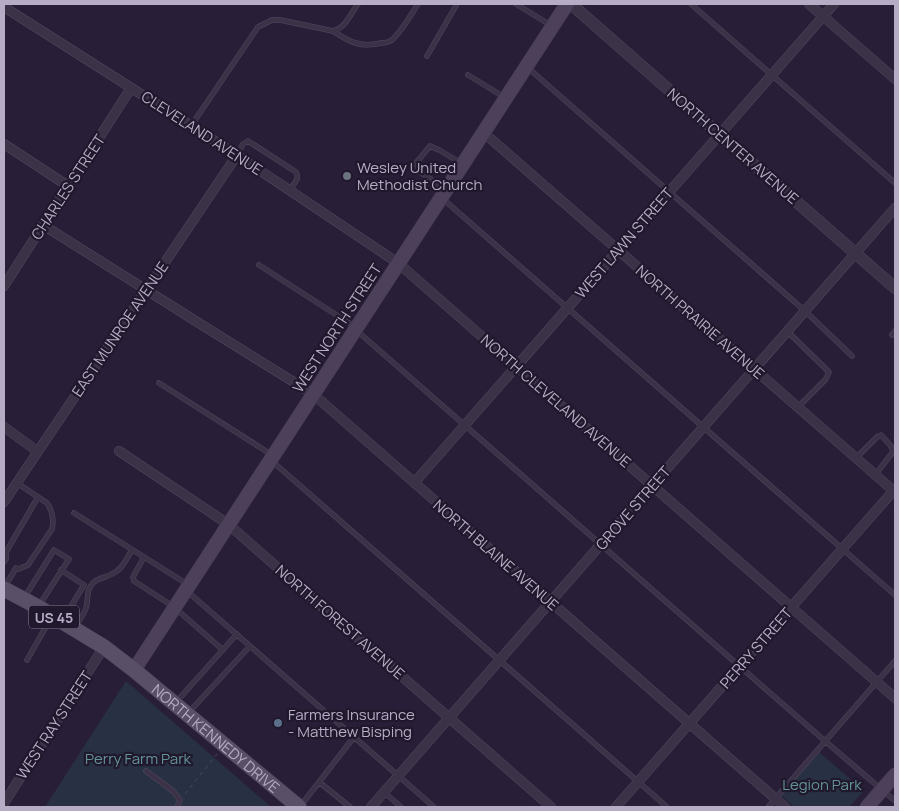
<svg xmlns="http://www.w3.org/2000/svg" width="899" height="811" viewBox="0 0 899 811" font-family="Manrope,sans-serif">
  <rect width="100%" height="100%" fill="#281e37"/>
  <path fill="#283043" d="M126 681 271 807H45Z
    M819 752 864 791 849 807H794L781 795Z"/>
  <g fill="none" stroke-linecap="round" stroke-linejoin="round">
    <defs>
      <path id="service" d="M516 4 552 26
        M691 4 895 183
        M333 31C349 42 361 48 381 43 385 43 389 42 392 40 403 30 410 16 418 4
        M427 56 457 4
        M527 67 805 311 852 356
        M468 75 504 97
        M191 126 258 27 272 20H280L333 31C345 29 351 13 358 4
        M237 155 243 144 248 141 296 172C300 179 294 184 289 190
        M445 189 420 172 416 163 430 146 439 150 461 163
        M443 199 895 595
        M259 265 355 327
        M356 330 825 741 895 801
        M787 331 829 372 826 379 798 407
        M892 335 895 331
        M159 383 272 455
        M856 458 878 436 881 435 891 446 893 452 875 475
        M273 462 667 807
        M74 513 187 584
        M144 557 133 577 134 581 174 607 223 650
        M4 562 6 559V552L38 497
        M61 570 84 585 64 618
        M4 588 16 568 19 569 28 565 52 529C54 520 52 510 47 503L17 483
        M188 592 434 807
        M24 598 54 550 69 559 40 604
        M76 626C80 620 84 614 86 608 89 599 85 590 94 582 99 578 107 577 112 574 122 570 127 558 132 550
        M27 660 51 618
        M177 701 237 634
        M190 711 250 646
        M146 771 173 791 180 800 177 807
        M319 782 350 807
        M384 792 401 807
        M302 804 354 737
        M768 807 895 661"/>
      <path id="minor" d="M809 4 895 79
        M4 7 237 155 398 263 895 698
        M483 132 895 492
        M4 144 68 186
        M43 225 194 320 313 394 785 807
        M4 286 131 88
        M4 427 37 451
        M119 451 228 524 551 807
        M414 483 834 4
        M4 502 237 155
        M4 803 104 647
        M371 807 895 208
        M616 807 895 489"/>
      <path id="tertiary" d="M571 4 895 288"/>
      <path id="secondary" d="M134 670 567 4
        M867 807 895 775"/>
      <g id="primary">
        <path id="s1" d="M4 589 38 607 104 647 134 670 299 807"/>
      </g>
    </defs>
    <use href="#service" stroke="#534a60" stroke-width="5.5"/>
    <use href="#minor" stroke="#534a60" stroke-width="10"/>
    <use href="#tertiary" stroke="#534a60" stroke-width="12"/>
    <use href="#secondary" stroke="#41394e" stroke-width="15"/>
    <use href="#primary" stroke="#41394e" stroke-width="16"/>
    <path stroke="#48495f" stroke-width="1" stroke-dasharray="4 4" stroke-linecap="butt" d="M185 794 217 754"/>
    <use href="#service" stroke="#3b3248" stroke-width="4.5"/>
    <use href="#minor" stroke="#3b3248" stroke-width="9"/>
    <use href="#tertiary" stroke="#3b3248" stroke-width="11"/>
    <use href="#secondary" stroke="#4c405b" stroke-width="14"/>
    <use href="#primary" stroke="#595068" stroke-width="15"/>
  </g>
  <circle fill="#6b7280" stroke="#20182c" stroke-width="2" cx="347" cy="176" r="5"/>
  <circle fill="#5c6f8a" stroke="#20182c" stroke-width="2" cx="278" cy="723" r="5"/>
  <g text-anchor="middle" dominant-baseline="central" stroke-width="4.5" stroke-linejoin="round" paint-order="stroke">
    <rect fill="#20182c" stroke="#8a8097" stroke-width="1" x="29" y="605.5" width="50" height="23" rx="4"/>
    <g font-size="14" font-weight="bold" fill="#b7acc5">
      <text x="54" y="617">US 45</text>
    </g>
    <g font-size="15" fill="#b7acc5" stroke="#20182c">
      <text transform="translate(202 133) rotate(33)">CLEVELAND AVENUE</text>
      <text transform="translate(733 146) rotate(41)">NORTH CENTER AVENUE</text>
      <text transform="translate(68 187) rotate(-57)">CHARLES STREET</text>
      <text transform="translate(624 243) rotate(-49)">WEST LAWN STREET</text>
      <text transform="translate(700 322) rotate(41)">NORTH PRAIRIE AVENUE</text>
      <text transform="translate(337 328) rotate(-57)">WEST NORTH STREET</text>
      <text transform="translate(120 329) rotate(-56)">EAST MUNROE AVENUE</text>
      <text transform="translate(556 401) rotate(41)">NORTH CLEVELAND AVENUE</text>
      <text transform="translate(633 508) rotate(-49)">GROVE STREET</text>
      <text transform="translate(496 555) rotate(41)">NORTH BLAINE AVENUE</text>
      <text transform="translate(340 622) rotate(41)">NORTH FOREST AVENUE</text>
      <text transform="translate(756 648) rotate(-49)">PERRY STREET</text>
      <text transform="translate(54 725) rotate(-57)">WEST RAY STREET</text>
      <text stroke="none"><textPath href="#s1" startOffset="260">NORTH KENNEDY DRIVE</textPath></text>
    </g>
    <g font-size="15" fill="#b7acc5" stroke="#20182c" text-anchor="start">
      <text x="357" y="167">Wesley United<tspan x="357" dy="17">Methodist Church</tspan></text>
      <text x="288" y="714">Farmers Insurance<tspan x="288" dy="17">- Matthew Bisping</tspan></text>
    </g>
    <g font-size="15" fill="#639396" stroke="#20182c">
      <text x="138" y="758">Perry Farm Park</text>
      <text x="822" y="784">Legion Park</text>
    </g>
  </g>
  <rect width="899" height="811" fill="none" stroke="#b7acc5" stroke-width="10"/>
</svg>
